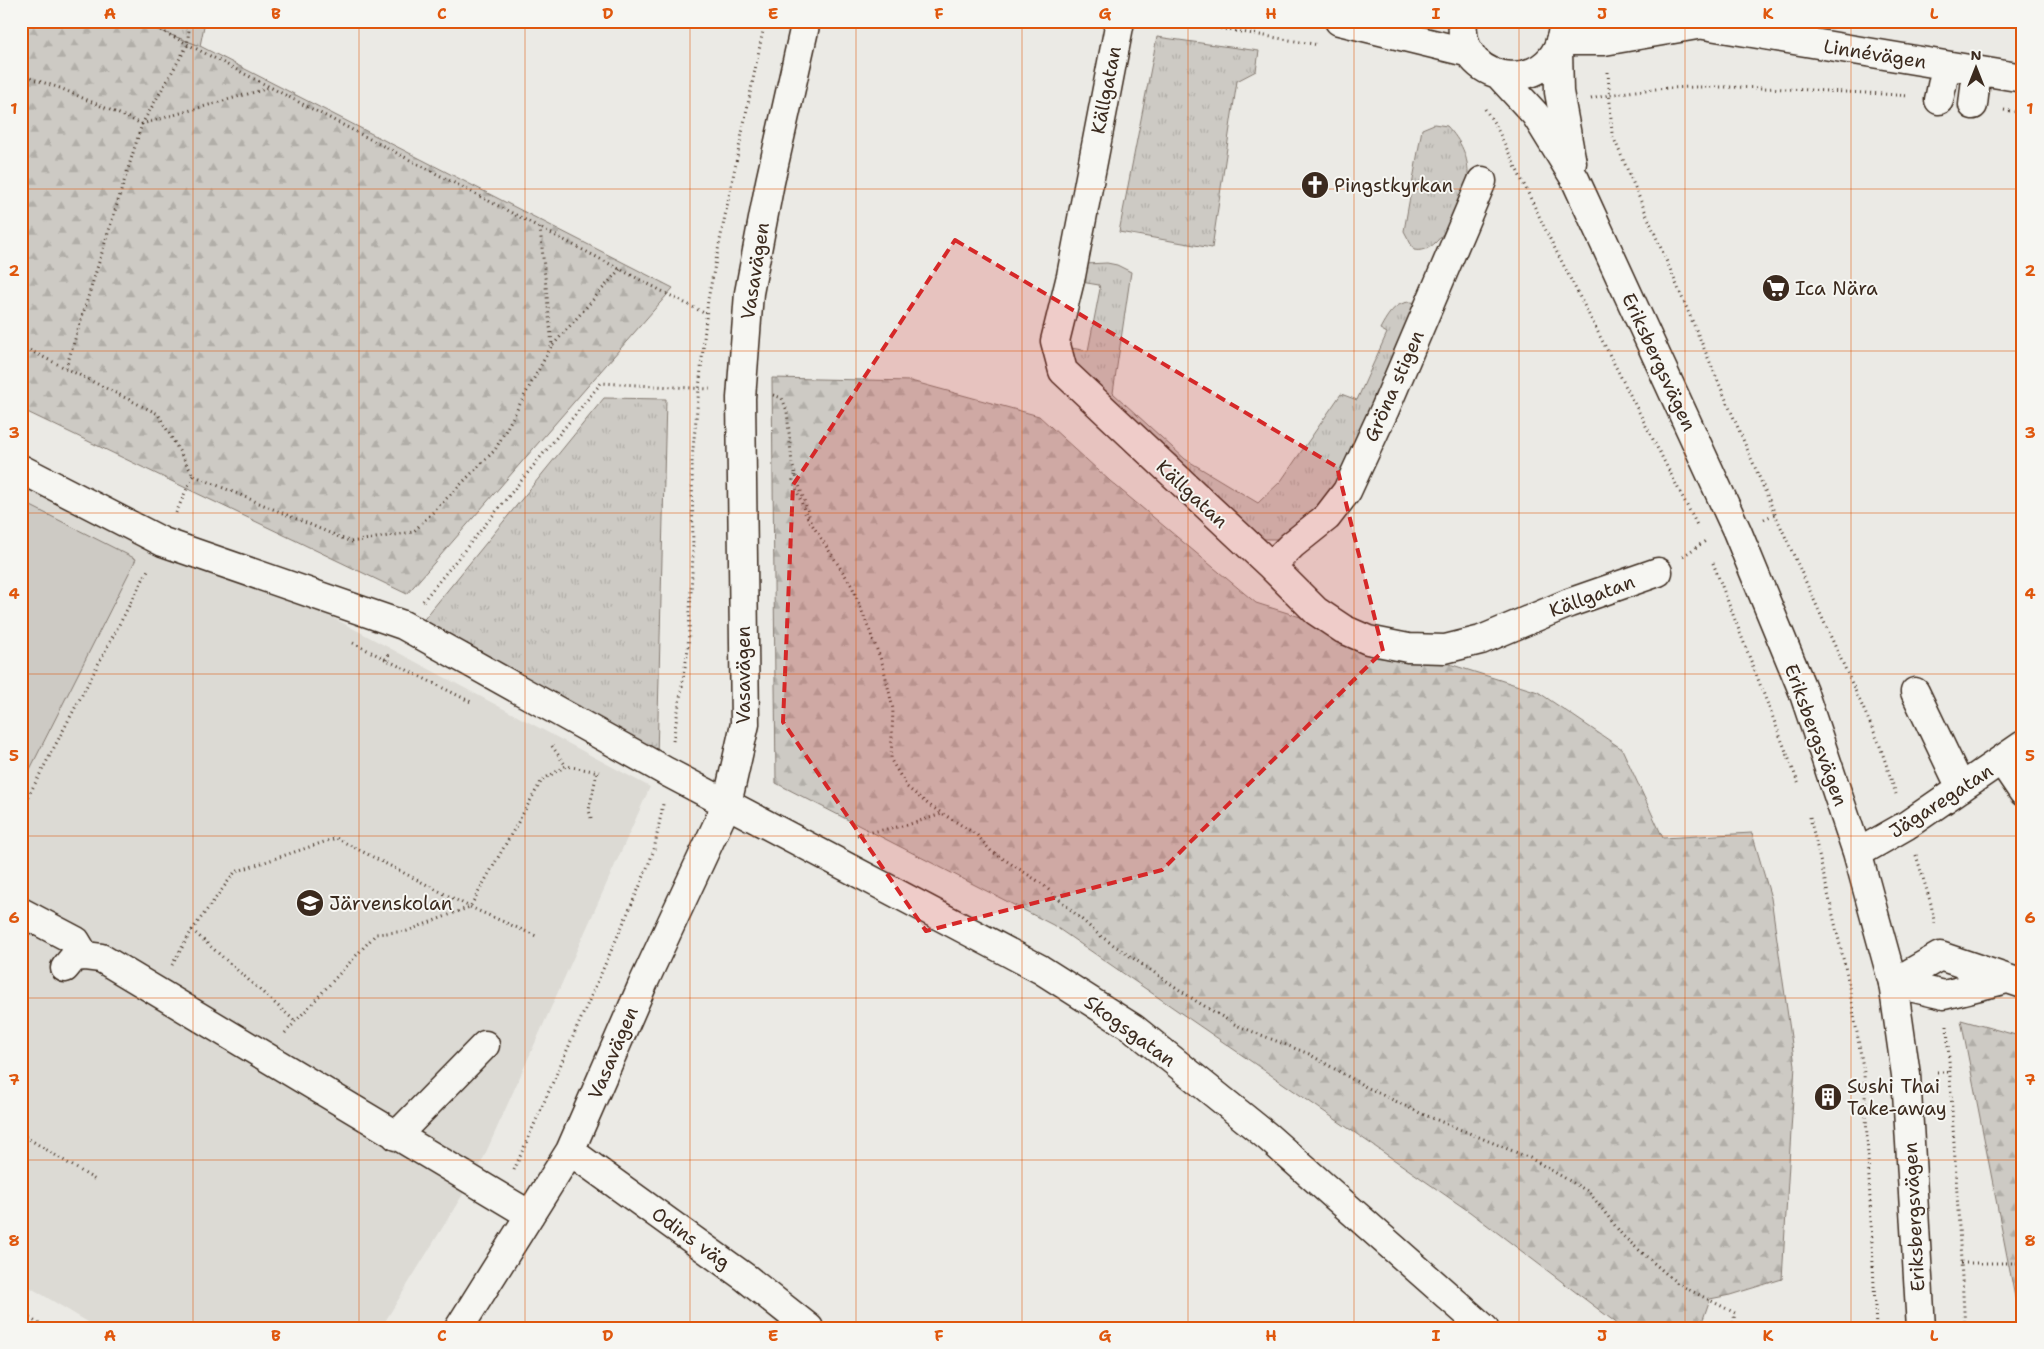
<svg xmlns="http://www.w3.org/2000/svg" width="2044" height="1349" viewBox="0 0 2044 1349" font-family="'Shantell Sans',sans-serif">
  <defs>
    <pattern id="grass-tufts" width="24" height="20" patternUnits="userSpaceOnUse" patternTransform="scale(1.25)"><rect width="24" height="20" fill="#cdcac4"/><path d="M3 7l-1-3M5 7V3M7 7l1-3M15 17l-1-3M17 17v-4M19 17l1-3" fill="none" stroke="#b1aea8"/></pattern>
    <pattern id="forest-firs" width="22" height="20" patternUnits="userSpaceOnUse" patternTransform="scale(1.25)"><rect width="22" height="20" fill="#cdcac4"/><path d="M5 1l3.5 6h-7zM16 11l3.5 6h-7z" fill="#b1aea8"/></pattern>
  </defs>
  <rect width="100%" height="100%" fill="#ebeae5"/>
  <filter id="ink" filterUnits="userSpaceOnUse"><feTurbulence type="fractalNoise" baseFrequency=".02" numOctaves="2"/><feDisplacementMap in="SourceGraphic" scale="10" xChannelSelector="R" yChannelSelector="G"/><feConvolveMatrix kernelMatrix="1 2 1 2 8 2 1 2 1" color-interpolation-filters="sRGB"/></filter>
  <g filter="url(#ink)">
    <path fill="#dcdad4" d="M21 458 311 606 650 787 479 1168 381 1328H98L21 1282Z"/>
    <path fill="url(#grass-tufts)" stroke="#847a71" d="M134 21H205L200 46Z
      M1157 37 1259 51 1256 71 1237 81 1212 248 1119 232Z
      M1434 124 1447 126C1461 141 1469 157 1468 178 1467 185 1462 194 1460 200 1452 218 1438 255 1414 250L1404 231 1422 129Z
      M1107 263 1117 265 1131 272 1113 393 1185 459 1258 503 1281 481 1341 394 1357 400 1387 333 1380 329C1388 314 1397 298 1418 303L1343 480 1319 515 1284 539H1258L1068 362 1071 348 1088 351 1100 289 1099 285 1081 282 1085 264Z
      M604 398 666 399 657 757 421 623Z"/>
    <path fill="url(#forest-firs)" stroke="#847a71" d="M21 21H134L200 46 673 288 407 594 21 409Z
      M772 378 911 381 1039 416 1110 481 1256 603 1538 692 1622 749 1663 838 1752 833 1771 898 1795 1065 1782 1279 1730 1295 1710 1299 1700 1328H1623L1470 1212 1053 925 776 783Z
      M1961 1020 2023 1037V1328H2021Z"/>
    <path fill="#cdcac4" stroke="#847a71" d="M21 501 136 559 21 787Z"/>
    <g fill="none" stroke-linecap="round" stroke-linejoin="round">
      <defs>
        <path id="minor" d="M1120 21 1071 276 1055 341 1063 371 1271 566 1316 611 1343 629 1368 640 1408 648 1445 649 1481 640 1569 603 1658 572
          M1339 21 1470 53
          M1680 21 2023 78
          M1560 41H1604L1697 25
          M1939 100 1946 66
          M1973 105 1977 70
          M21 469 163 542 403 625 667 772 1040 969 1133 1028 1268 1137 1484 1328
          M1271 566 1292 545 1327 517 1347 491 1385 409 1482 181
          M1915 692 1961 788
          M2002 761 2023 792
          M1858 853 1907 825 2023 745
          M21 912 76 941 85 956
          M65 968 74 957 85 956 101 958 530 1215
          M1893 983 1940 956 2023 984
          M1893 983 1944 995 2007 979
          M396 1136 485 1045
          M570 1151 746 1278 809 1328
          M459 1328 570 1151 642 986 727 804 745 724 741 398 749 293 770 182 806 21"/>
        <path id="major" d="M1463 21C1456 90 1563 98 1563 21
          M1558 50 1559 92 1572 163
          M1499 75 1535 114 1575 179 1737 531 1803 691 1857 852 1893 983 1906 1075 1921 1328"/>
      </defs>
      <use href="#minor" stroke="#3b2a1e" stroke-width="31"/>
      <use href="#major" stroke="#3b2a1e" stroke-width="31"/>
      <path stroke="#3b2a1e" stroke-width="3" stroke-dasharray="1 4" stroke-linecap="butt" d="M143 21 706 314
        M1176 21 1319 45
        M1608 72 1612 134 1775 514 1879 743 1896 794
        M21 75 60 88 142 124 269 88
        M1591 99C1662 82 1737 87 1810 90 1843 92 1876 93 1908 96
        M1485 109 1496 126 1549 237 1698 527
        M2004 110 2023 113
        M553 345 620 269
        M21 346 158 414 193 475 351 542 413 532 495 450 552 345 540 228
        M66 368 142 124 187 46 190 21
        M773 395 782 398 787 411 792 464 810 518
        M795 475 793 480 806 515 852 586 883 665 893 709 891 760 907 787 929 805 977 835 991 851 1041 883 1099 935 1196 1001 1236 1025 1309 1054 1366 1087 1420 1113 1530 1158 1589 1192 1623 1236 1678 1284 1735 1313 1732 1328
        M176 513 193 475
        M1764 519 1775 514
        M1683 556 1707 540
        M1713 563 1799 785
        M423 601 601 383 710 389
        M353 643 473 703
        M386 660 390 652
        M673 741 688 649 693 554 692 459 708 299 765 21
        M552 746 566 766
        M21 810 148 570
        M1810 817 1847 975 1864 1073 1876 1328
        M591 818 589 810 597 772
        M857 835 907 825 942 814
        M1916 855 1931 904 1935 926
        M192 930 296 1022
        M172 965 192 930 235 872 336 838 470 907 536 936
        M1947 1026 1965 1328
        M285 1033 376 934 407 931 470 907 542 780 566 766 599 772
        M1937 1072H1949
        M21 1134 97 1181
        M514 1170 642 881 654 850 663 804
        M1961 1263H2023
        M21 1313 46 1328"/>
      <use href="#minor" stroke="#f6f6f2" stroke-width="28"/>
      <use href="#major" stroke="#f6f6f2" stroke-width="28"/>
    </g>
  </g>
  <path fill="#d62828" fill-opacity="0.2" stroke="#d62828" stroke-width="4" stroke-dasharray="10 6" stroke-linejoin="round" d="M955 240 1337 467 1383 651 1162 870 926 931 783 722 793 485Z"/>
  <path fill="none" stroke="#df570d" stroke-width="1" stroke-opacity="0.55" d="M193 21V1328M359 21V1328M525 21V1328M690 21V1328M856 21V1328M1022 21V1328M1188 21V1328M1354 21V1328M1519 21V1328M1685 21V1328M1851 21V1328M21 189H2023M21 351H2023M21 513H2023M21 674H2023M21 836H2023M21 998H2023M21 1160H2023"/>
  <defs>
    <symbol id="church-disc" viewBox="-11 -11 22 22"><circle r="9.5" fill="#3b2a1e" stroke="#f6f6f2"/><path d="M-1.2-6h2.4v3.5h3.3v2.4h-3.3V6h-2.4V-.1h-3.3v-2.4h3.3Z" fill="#fff"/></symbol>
    <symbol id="supermarket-disc" viewBox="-11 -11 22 22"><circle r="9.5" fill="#3b2a1e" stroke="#f6f6f2"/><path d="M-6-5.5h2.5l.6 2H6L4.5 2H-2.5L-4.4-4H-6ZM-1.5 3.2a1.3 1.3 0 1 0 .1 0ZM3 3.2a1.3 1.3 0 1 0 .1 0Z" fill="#fff"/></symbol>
    <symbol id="school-disc" viewBox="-11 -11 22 22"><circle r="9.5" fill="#3b2a1e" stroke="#f6f6f2"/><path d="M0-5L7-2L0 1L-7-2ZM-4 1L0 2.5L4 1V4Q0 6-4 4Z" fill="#fff"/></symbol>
    <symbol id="building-disc" viewBox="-11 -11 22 22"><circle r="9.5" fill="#3b2a1e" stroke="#f6f6f2"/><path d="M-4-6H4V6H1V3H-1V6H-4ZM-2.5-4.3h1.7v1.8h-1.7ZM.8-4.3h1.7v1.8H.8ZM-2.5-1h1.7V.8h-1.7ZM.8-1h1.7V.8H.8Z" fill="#fff"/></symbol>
  </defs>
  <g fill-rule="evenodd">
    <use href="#church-disc" x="1299" y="169" width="32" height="32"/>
    <use href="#supermarket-disc" x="1760" y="272" width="32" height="32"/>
    <use href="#school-disc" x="294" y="887" width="32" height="32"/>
    <use href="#building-disc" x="1812" y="1081" width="32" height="32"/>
  </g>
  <g text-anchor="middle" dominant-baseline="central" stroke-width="4" stroke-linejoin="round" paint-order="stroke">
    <g font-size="19" fill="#3b2a1e" stroke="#f6f6f2">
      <text transform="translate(1875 54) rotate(9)">Linnévägen</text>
      <text transform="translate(1106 90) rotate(-79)">Källgatan</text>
      <text transform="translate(755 271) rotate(-81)">Vasavägen</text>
      <text transform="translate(1659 362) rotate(65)">Eriksbergsvägen</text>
      <text transform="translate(1394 386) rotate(-66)">Gröna stigen</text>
      <text transform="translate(1192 494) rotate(43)">Källgatan</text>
      <text transform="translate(1592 596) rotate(-20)">Källgatan</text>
      <text transform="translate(743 675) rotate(-90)">Vasavägen</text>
      <text transform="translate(1816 735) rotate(70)">Eriksbergsvägen</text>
      <text transform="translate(1941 801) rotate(-33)">Jägaregatan</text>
      <text transform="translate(1130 1031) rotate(36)">Skogsgatan</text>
      <text transform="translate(613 1053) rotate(-67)">Vasavägen</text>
      <text transform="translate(1914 1217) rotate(-93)">Eriksbergsvägen</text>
      <text transform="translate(691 1238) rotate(36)">Odins väg</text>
    </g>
    <g font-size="19" fill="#3b2a1e" stroke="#f6f6f2" text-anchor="start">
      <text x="1334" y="185">Pingstkyrkan</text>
      <text x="1795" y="288">Ica Nära</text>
      <text x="329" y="903">Järvenskolan</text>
      <text x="1847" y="1086">Sushi Thai<tspan x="1847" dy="22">Take-away</tspan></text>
    </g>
  </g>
  <rect width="2044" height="1349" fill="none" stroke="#f6f6f2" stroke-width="55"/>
  <g transform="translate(1976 68)" stroke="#f6f6f2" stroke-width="4" paint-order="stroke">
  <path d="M0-4L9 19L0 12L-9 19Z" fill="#3b2a1e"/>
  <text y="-8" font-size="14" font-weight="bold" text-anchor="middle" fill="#3b2a1e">N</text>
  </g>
  <rect x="28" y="28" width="1988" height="1294" fill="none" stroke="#df570d" stroke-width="2"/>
  <g font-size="16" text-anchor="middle" font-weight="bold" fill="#df570d">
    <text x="110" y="19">A</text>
    <text x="276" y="19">B</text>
    <text x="442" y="19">C</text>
    <text x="608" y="19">D</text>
    <text x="773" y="19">E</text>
    <text x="939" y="19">F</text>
    <text x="1105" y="19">G</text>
    <text x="1271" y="19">H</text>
    <text x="1436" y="19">I</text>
    <text x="1602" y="19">J</text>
    <text x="1768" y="19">K</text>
    <text x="1934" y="19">L</text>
    <text x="14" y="114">1</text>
    <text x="2030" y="114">1</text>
    <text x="14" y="276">2</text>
    <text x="2030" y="276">2</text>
    <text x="14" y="438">3</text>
    <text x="2030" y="438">3</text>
    <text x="14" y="599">4</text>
    <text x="2030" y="599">4</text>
    <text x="14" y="761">5</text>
    <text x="2030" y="761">5</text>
    <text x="14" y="923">6</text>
    <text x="2030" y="923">6</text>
    <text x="14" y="1085">7</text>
    <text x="2030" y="1085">7</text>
    <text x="14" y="1246">8</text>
    <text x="2030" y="1246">8</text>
    <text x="110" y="1341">A</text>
    <text x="276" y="1341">B</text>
    <text x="442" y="1341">C</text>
    <text x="608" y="1341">D</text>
    <text x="773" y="1341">E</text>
    <text x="939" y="1341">F</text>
    <text x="1105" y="1341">G</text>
    <text x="1271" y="1341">H</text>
    <text x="1436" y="1341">I</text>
    <text x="1602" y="1341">J</text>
    <text x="1768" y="1341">K</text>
    <text x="1934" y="1341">L</text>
  </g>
</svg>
